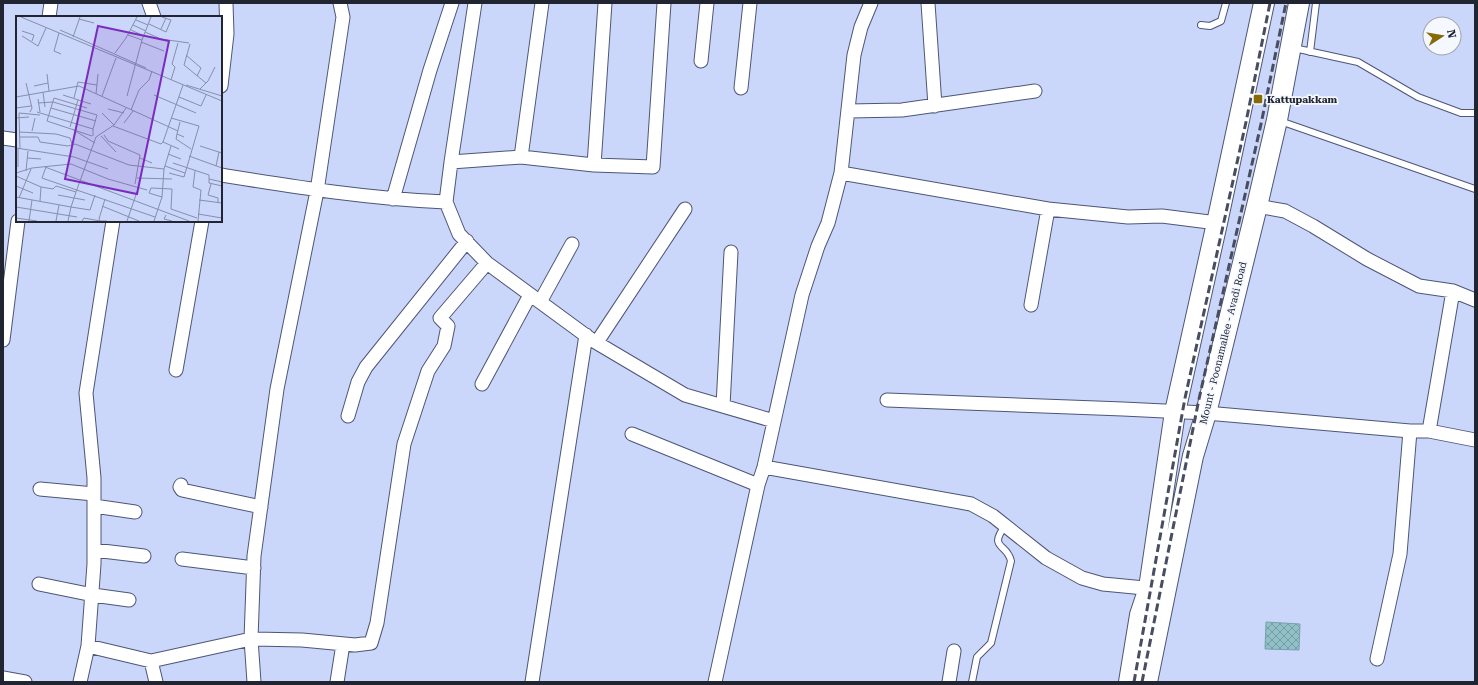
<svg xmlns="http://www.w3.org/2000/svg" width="1478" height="685" viewBox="0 0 1478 685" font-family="'Roboto Serif',serif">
  <defs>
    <pattern id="building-cross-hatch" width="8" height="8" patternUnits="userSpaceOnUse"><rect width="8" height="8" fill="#91c0c9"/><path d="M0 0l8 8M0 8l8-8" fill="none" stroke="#769ca4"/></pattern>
  </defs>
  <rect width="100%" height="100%" fill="#cad6fa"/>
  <path fill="url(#building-cross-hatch)" stroke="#74a2ab" d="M1266 622 1300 624 1299 650 1265 649Z"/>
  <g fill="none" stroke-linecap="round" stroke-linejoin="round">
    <defs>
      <path id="service" d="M1201 25 1210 26 1221 21 1226 3
        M1294 48 1358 62 1418 97 1461 113H1475
        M1310 52 1316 3
        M1280 121 1475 189
        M972 682 977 657 991 643 1011 561C1007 543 988 549 1005 526"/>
      <path id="minor" d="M149 3 154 17
        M928 3 935 106
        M49 17 51 3
        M701 61 707 3
        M221 86 227 34 226 3
        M741 88 750 3
        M849 111 902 110 1035 91
        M3 138 17 140
        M521 157 594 165 653 167 664 3
        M451 162 475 3
        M594 165 605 3
        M841 173 1048 209 1128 217 1162 216 1217 223
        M221 175C296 187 370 199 446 202L459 234 487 263 592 340 685 395 774 421
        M393 199 430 70 452 3
        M446 202 451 162 521 157 542 3
        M1257 206 1285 211 1313 226 1367 259 1419 286 1453 291 1475 300
        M540 302 572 244
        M1031 305 1048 209
        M3 340 18 221
        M597 342 685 209
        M176 370 202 221
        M482 384 530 295
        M887 400 1123 409 1206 413 1410 431H1429L1475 440
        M723 406 731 252
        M348 416 358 382 366 367 467 241
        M1429 431 1453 291
        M632 434 758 485
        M764 467 971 504 993 516 1046 558 1082 578 1103 584 1155 589
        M181 485 180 487 182 490 261 507
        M40 489 94 494
        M94 506 135 512
        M94 550 144 556
        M182 559 254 568
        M39 584 93 595 129 600
        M88 646 151 661 251 639 302 640 355 645 371 643 377 623 404 444 428 371 444 346 448 326 440 318 487 263
        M1377 659 1400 554 1410 431
        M151 661 156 682
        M3 678 25 682
        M80 682 88 646 94 564V478L86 393 113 221
        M254 682 251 639 254 556 277 389 317 191 343 17 340 3
        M337 682 343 644
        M532 682 586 335
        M715 682 758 485 764 467 802 295 818 246 828 223 841 173 854 55 861 27 871 3
        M949 682 954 651"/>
      <path id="primary" d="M1129 682 1140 615 1149 588 1175 412 1217 223 1264 3
        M1147 682 1193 456 1206 413 1257 206 1277 120 1299 3"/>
    </defs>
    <use href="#service" stroke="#4d5675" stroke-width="8"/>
    <use href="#minor" stroke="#4d5675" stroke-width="15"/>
    <use href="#primary" stroke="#4d5675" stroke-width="22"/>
    <use href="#service" stroke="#fff" stroke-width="6"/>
    <use href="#minor" stroke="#fff" stroke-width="13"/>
    <use href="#primary" stroke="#fff" stroke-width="20"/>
    <path stroke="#484d60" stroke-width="3" stroke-dasharray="8 4" stroke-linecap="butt" d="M1134 682 1185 398 1246 122 1270 3
      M1142 682 1199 399 1261 124 1286 3"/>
  </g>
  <rect fill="#856a05" stroke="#f5f8ff" stroke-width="1.5" x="1253" y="94" width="10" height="10" rx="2"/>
  <g text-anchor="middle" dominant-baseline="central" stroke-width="3.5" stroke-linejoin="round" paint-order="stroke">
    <g font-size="10" font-weight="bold" fill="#212532" stroke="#f5f8ff" text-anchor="start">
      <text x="1267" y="99">Kattupakkam</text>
    </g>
    <g font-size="10" fill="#212532" stroke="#f5f8ff">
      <text transform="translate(1223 343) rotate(-76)">Mount - Poonamallee - Avadi Road</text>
    </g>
  </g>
  <g transform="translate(16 16)">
    <rect width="206" height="206" fill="#cad6fa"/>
    <path fill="none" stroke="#868faa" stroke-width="1" d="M5 1 206 85M63 3 78 7M120 4 132 9M133 8 150 16 155 4 146 1M117 9 130 15M145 13 150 2M44 14 130 52M115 14 128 20M6 15 18 19 16 25M129 16 145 23 173 27M43 17 38 35 45 38M112 19 126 24M6 20 22 30 30 12M57 21 64 1M125 26 148 35M174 28 168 49 190 67M99 37 110 22 121 1M170 39 185 52 181 60M31 58 33 75M155 64 159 51 156 48 162 27M10 67 16 92 14 96M170 69 206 80M18 70 32 67M184 73 192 65 199 51M27 76 29 91M80 78 82 58M47 79 75 88M138 79 180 97M86 80 100 42M111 80 126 24 135 1M0 81 63 70 162 115M163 81 185 90 190 79M58 82 62 66 81 69M22 83 24 96M22 87 37 86 81 99 77 113M0 92 15 90M35 92 80 105M71 92 38 82 31 105 76 120M92 93 108 97M115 94 123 74 133 64 136 55M21 96 77 113V120M86 97 98 109M0 102 13 101M164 106 161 118 168 121M108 107 117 95M97 110 145 128 147 126M54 111 62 84M56 113 79 127M16 115 19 102M3 116 40 118 54 122 56 128M161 118 160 123 175 133M88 119 92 125 124 139 119 168M85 120 100 136M4 121H22L24 126 52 130 59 128 113 149 148 153M184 130 206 137M0 132 58 141 92 153M4 133 3 97 24 99M163 133 147 126 167 69M152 138 165 143M173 140 206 152M11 142 25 143M124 142 136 147M157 147 193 159V167L206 170M149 150 169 157M200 150 203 136M2 151V132M29 151 173 205M30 151 26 162 139 201M10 155 12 135M179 155 177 171 185 174 182 205M0 157 16 152 55 148 92 163 131 174M153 157 168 161 183 110 155 102M0 160 25 171 37 173 40 170 60 176 80 121 98 109 110 92M121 162 156 163M193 163 206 166M195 168 192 179 202 182V187M0 170 17 177M60 176 58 182 69 184M0 181 55 191 58 182 42 179M146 181 133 177 135 172 156 173 155 193 181 202M3 182 15 153M89 183 83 203 84 205H91M183 184 206 187M24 185 25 171M86 190 123 205M0 191 61 201M182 198 206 202M150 199 148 203 156 205M0 202 21 205M13 205 16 184M40 205 43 189M52 205 55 191 74 194 79 179M66 205 68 202 84 205M111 205 123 170M138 205 146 181 148 153 155 130"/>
    <path fill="#7b2cbf" fill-opacity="0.15" stroke="#7b2cbf" stroke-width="2" d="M82 10 153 25 121 178 49 163Z"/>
    <rect width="206" height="206" fill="none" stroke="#212532" stroke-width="2"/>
  </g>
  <rect width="1478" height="685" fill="none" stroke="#212532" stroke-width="8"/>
  <g transform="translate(1442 36) rotate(78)"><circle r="19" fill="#f5f8ff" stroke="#a0a4ad"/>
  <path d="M0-3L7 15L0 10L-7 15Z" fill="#856a05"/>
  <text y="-6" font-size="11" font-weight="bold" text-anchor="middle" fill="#212532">N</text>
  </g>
</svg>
